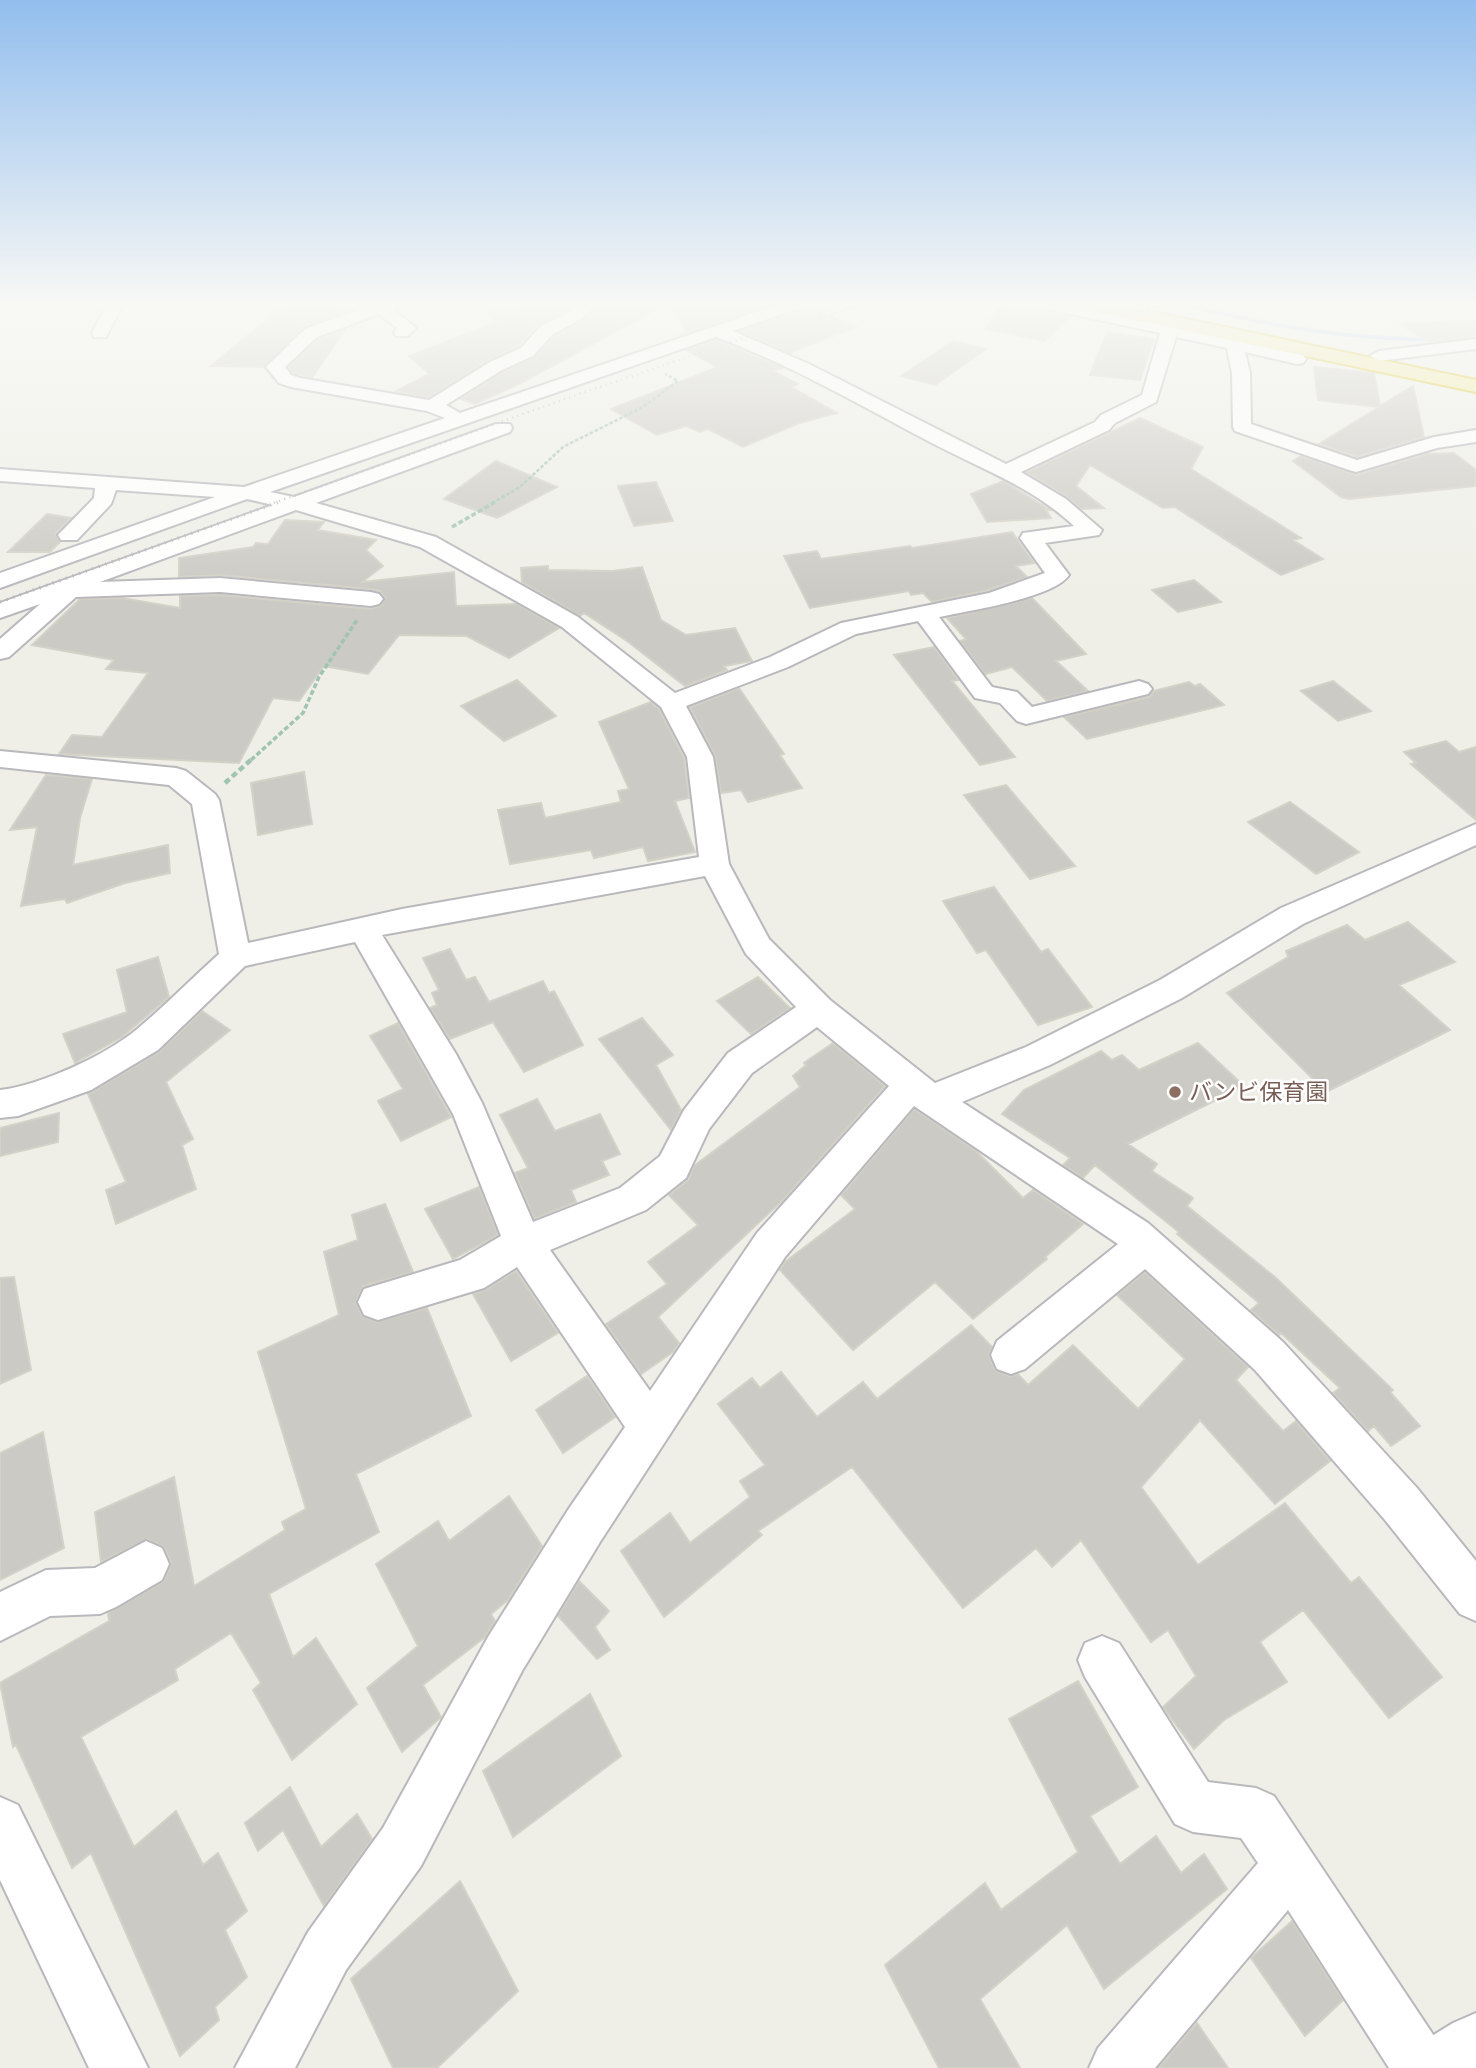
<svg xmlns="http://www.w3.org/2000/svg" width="1476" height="2068" viewBox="0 0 1476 2068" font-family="Roboto,'Noto Sans JP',sans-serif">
  <rect width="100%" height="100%" fill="#efefe8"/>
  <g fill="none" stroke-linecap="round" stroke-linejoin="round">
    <path fill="#b1ccf6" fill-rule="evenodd" d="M1183 304H1192C1285 329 1379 340 1476 338V342C1396 343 1318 337 1240 319 1222 315 1201 312 1183 304Z"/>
  </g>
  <path fill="#cbcac4" stroke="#d4d2c7" stroke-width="2" d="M286 304H333L345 312 303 327 264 367 211 366Z
    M525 304H575L568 311 539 324 519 346 489 360 428 397 396 391 430 374 409 356 497 322 485 312Z
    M599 304H667L519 384 475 404 461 399 503 372 534 358 555 336 582 321Z
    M670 304H772L679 336 686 331Z
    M1001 304 1069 317 1045 341 985 329Z
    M805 307 858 326 790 353 740 331Z
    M1476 321V336L1428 342 1399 323Z
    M346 329 312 377 293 373 289 367 318 339Z
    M1107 332 1154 339 1140 380 1090 375Z
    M716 340 782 368 772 371 798 384 791 387 837 413 799 423 743 447 708 429 700 432 686 426 657 435 611 409 718 367 686 350Z
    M953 341 986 349 935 385 901 376Z
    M1314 367 1374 373 1380 406 1413 386 1424 437 1357 457 1319 444 1379 407 1318 400Z
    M1140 418 1203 447 1191 469 1301 538 1293 540 1323 559 1281 575 1175 507 1163 508 1090 465 1076 486 1104 508 1081 509 1067 497 1027 472Z
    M1454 453 1476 470V486L1349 499 1341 497 1293 461 1301 456 1357 475 1427 454Z
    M496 461 557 487 497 518 444 499Z
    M1003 481 1050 510H1046L1051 518 987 522 971 494Z
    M656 482 673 521 634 526 618 486Z
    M47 514 71 518 56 533 60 542 50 552H8Z
    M285 520 324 522 318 530 376 540 366 550 383 566 362 582 454 572 456 606 517 604 559 628 509 658 467 636 399 635 368 674 324 666 299 701 273 698 239 763 59 754 72 735 102 737 148 673 106 669 114 660 32 645 80 599 122 598 180 608V596L220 595 371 609 381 606 385 597 380 591 371 589 220 575 179 577V558L253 547 256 543 268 544Z
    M1012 532 1034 563 1016 566 1027 577 988 590 932 602 923 593 911 595 909 591 810 608 784 556 817 551 821 559 910 546 912 548Z
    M548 566V570L613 571 642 567 661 620 686 635 735 628 752 661 724 666 727 670 685 686 627 641 584 613 580 616 522 582 521 568Z
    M1194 580 1221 602 1178 612 1152 590Z
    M1032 598 1086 654 1056 661 1088 691 1047 701 1012 667 985 674 960 641 966 639 947 618Z
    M934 647 958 680 952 681 1015 757 980 765 894 655Z
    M517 680 556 716 504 741 461 706Z
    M1333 681 1371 711 1338 721 1301 691Z
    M1189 682 1195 686 1200 684 1224 705 1087 739 1064 717 1149 697 1154 691Z
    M739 688 784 754 780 755 802 788 748 802 741 790 721 793 715 756 690 707Z
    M651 702 659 709 684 758 689 798 675 801 695 852 648 861 643 847 594 858 591 850 510 864 498 810 541 803 545 818 621 802 618 791 629 789 599 722Z
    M1446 741 1459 752 1476 747V820L1411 764 1416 763 1404 752Z
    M304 772 312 824 258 835 251 783Z
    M46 775 92 779 80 818 73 865 168 845 170 873 125 883 67 903 65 899 21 906 37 827 10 830Z
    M1006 785 1075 866 1030 879 964 795Z
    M1290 802 1359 852 1316 874 1248 822Z
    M994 887 1041 952 1048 949 1092 1007 1038 1025 986 950 977 953 943 901Z
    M1408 922 1455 962 1399 985 1450 1030 1326 1092 1227 993 1288 957 1286 951 1347 925 1365 940Z
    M450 949 466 980 475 977 489 1002 543 981 549 993 554 991 583 1045 524 1072 493 1022 450 1039 430 1008 437 1005 432 993 439 990 423 958Z
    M158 957 169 997 122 1037 75 1063 63 1034 127 1012 117 970Z
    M758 977 790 1008 751 1034 717 1001Z
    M202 1011 230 1030 166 1082 193 1139 182 1145 196 1189 116 1224 106 1190 126 1182 88 1094 159 1052Z
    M642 1018 673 1055 656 1065 681 1110 671 1130 599 1039Z
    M398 1023 451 1117 401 1141 378 1101 403 1089 370 1036Z
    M833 1043 885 1086 784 1199 658 1317 679 1343 673 1352 641 1374 606 1324 667 1284 648 1262 698 1225 669 1195 688 1180 694 1166 800 1087 793 1076 806 1065 804 1063Z
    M1198 1043 1244 1086 1128 1144 1157 1164 1152 1171 1193 1198 1187 1206 1276 1278 1393 1390 1390 1392 1420 1426 1391 1446 1374 1426 1368 1431 1333 1393 1340 1388 1281 1333 1279 1335 1251 1310 1259 1303 1177 1234 1179 1232 1095 1165 1083 1178 1063 1165 1070 1158 1002 1114 1024 1090 1101 1051 1112 1060 1122 1055 1139 1070Z
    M537 1099 555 1131 600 1114 620 1154 602 1161 609 1175 571 1190 576 1202 534 1219 515 1173 528 1168 500 1115Z
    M914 1109 976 1151 1023 1198 1033 1190 1083 1224 1045 1257 1047 1259 973 1319 935 1282 853 1350 780 1270 785 1262 855 1209 841 1195Z
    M59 1113 58 1142 0 1156V1128Z
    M479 1187 498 1235 453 1259 425 1209Z
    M385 1204 413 1272 363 1286 356 1303 363 1317 377 1322 427 1308 471 1416 356 1474 379 1532 269 1594 293 1657 316 1638 357 1704 292 1760 253 1690 261 1683 231 1633 175 1669 178 1680 81 1737 134 1847 176 1811 203 1865 218 1853 247 1911 225 1930 247 1977 215 2007 219 2020 180 2056 91 1853 72 1868 16 1745 13 1747 0 1683 109 1621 108 1613 164 1581 171 1563 164 1547 147 1539 101 1562 95 1512 174 1477 194 1586 285 1530 282 1522 306 1509 258 1352 339 1315 324 1252 358 1240 352 1215Z
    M516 1271 558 1333 511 1361 473 1294 485 1290Z
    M1145 1272 1248 1367 1236 1380 1283 1431 1296 1421 1330 1461 1275 1504 1200 1420 1141 1487 1198 1565 1285 1503 1351 1583 1359 1577 1442 1677 1389 1718 1303 1610 1260 1642 1287 1682 1224 1720 1194 1749 1163 1707 1196 1676 1168 1630 1151 1642 1081 1540 1052 1567 1036 1548 963 1608 852 1467 758 1531 762 1535 664 1617 621 1551 670 1513 690 1543 750 1497 740 1481 765 1465 718 1404 752 1378 760 1388 781 1372 817 1417 863 1382 877 1399 971 1325 992 1347 989 1356 996 1371 1010 1376 1018 1374 1028 1385 1073 1345 1138 1409 1185 1359 1117 1295Z
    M14 1277 31 1370 0 1384V1278Z
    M587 1376 615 1417 563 1453 536 1410Z
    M43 1432 64 1548 0 1580V1453Z
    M509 1496 542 1546 508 1600 491 1614 495 1621 485 1637 423 1685 441 1717 402 1752 367 1688 418 1646 376 1564 438 1521 449 1541Z
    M579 1581 609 1611 595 1627 610 1650 597 1659 558 1616Z
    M1078 1681 1138 1787 1090 1816 1120 1864 1156 1836 1181 1873 1204 1854 1227 1889 1104 1989 1067 1925 980 1999 1020 2068H939L885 1965 985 1883 1001 1910 1078 1852 1009 1719Z
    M590 1694 621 1756 513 1837 483 1771Z
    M290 1787 321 1847 357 1814 372 1839 324 1906 283 1830 258 1851 245 1823Z
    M460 1881 518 1991 437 2068H393L351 1979Z
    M1292 1921 1343 2000 1305 2036 1251 1958Z
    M1197 2023 1228 2068H1158Z"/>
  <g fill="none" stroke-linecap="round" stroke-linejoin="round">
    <defs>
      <path id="street" d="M107 304H123L106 337H94L92 333Z
        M374 304H400L393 309 416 328 408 336H396L394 332 397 328 379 314 317 337 285 367 291 375 300 378 429 400 490 362 521 348 541 326 569 313 579 304H596L581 319 553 334 533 356 502 370 446 405 460 413 780 304H804L802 307 733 331 809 364 1006 464 1095 422 1101 415 1142 395 1160 333 1047 309 1039 304H1070L1120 314 1133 304H1147L1146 309 1136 318 1303 355 1306 359 1303 363 1297 364 1245 352 1250 373 1251 424 1357 460 1434 437 1476 430V442L1437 448 1356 472 1349 470 1235 431 1233 427 1232 373 1227 348 1176 337 1156 402 1115 423 1109 430 1021 472 1066 499 1102 530 1099 535 1045 543 1069 575C1054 598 967 611 939 617L992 687 1017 692 1032 707 1139 681 1148 684 1152 689 1148 694 1026 724 1017 721 1000 703 975 698 918 621 856 634 788 667 686 706 713 757 729 864 769 939 830 1000 935 1083 1026 1047 1160 980 1281 908 1476 824V845L1303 924 1182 998 1050 1065 962 1102 1148 1223 1283 1342 1417 1488 1476 1561V1621L1460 1614 1385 1520 1255 1370 1145 1269 1025 1369 1011 1374 997 1369 991 1355 997 1341 1118 1244 914 1106 785 1257 600 1542 522 1671 421 1866 346 1970 295 2068H235L308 1932 383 1828 488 1637 568 1510 625 1427 517 1267 484 1288 378 1320 364 1315 358 1302 364 1289 460 1260 501 1236 453 1114 355 942 245 966 158 1050 91 1090 18 1116 0 1118V1090C39 1086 106 1055 136 1030 165 1006 191 979 219 954L192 804 169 785 0 767V751L176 768 186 771 215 794 219 800 248 943 402 909 699 857 687 757 661 707 562 627 420 547 296 510 100 582 220 578 371 592 379 594 383 599 379 604 371 606 220 592 76 597 9 657 0 659V639L40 604 0 618V603L273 505 247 499 0 588V573L215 497 116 490 111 504 77 540H61L58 535 94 498 95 488 0 481V469L244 487 445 418 427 411 291 387 279 383 266 367 305 329ZM716 337C792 365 861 406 932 443 980 468 1034 488 1074 526L1023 533 1020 538 1045 573 989 593 841 623 770 657 675 693 578 617 436 537 316 503 510 432 512 428 510 424H496L294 497 270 492ZM705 876 746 954 796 1007 728 1053 684 1110 660 1156 620 1188 533 1222 482 1103 456 1054 382 935ZM817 1027 889 1086 757 1233 650 1391 550 1250 646 1210 686 1178 709 1129 752 1073Z
        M1476 339V349L1379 361 1370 356 1379 351Z
        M146 1541 162 1548 169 1564 162 1580 116 1607 100 1614 50 1616 0 1641V1592L46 1570 95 1568Z
        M1102 1636 1119 1643 1208 1782 1256 1788 1274 1796 1442 2048 1451 2068H1389L1288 1910 1155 2068H1089L1098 2048 1258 1863 1241 1838 1193 1832 1175 1824 1085 1677 1078 1660 1085 1643Z
        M0 1797 18 1805 148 2068H89L0 1880Z"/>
      <path id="secondary" d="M1476 2013V2068H1410L1419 2044 1453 2023Z"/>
      <path id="highway" d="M1079 304H1115L1476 380V392L1088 310Z"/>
    </defs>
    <use href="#street" stroke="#b8b8bd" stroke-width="4"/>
    <use href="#secondary" stroke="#b6b8bd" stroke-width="4"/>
    <use href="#highway" stroke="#dec41a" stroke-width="4"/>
    <path stroke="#a1c4b2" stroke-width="2.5" stroke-dasharray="3.5 2" stroke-linecap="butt" d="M814 320 863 304
      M492 503 520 487 563 447 643 407 678 381 665 374"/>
    <path stroke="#a1c4b2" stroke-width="3.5" stroke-dasharray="5 2.5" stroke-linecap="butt" d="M452 527 495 502
      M251 760 303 713 319 677 357 620"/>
    <path stroke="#a1c4b2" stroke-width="4.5" stroke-dasharray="6 3.5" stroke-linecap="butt" d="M225 783 253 758"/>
    <use href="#street" fill="#fff" fill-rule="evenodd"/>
    <use href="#secondary" fill="#fff" fill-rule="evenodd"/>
    <use href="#highway" fill="#f2ec9d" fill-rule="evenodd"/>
    <path stroke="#b5b5b6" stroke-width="2.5" stroke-dasharray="1 4.5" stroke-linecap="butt" d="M274 503 576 395 844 304"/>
    <path stroke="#b5b5b6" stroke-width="3.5" stroke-dasharray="1 6" stroke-linecap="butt" d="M0 602 279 502"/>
  </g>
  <linearGradient id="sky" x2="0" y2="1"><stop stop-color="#92beee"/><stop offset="0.51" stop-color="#f8f8f5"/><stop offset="1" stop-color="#f8f8f5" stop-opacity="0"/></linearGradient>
  <rect width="1476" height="594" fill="url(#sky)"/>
  <circle fill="#8d6e63" stroke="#fff" stroke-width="2.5" cx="1175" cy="1092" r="7"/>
  <g text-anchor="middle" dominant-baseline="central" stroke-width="5" stroke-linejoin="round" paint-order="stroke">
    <g font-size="23" fill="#785e54" stroke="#fff" text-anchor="start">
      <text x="1189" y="1092">バンビ保育園</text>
    </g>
  </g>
</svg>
